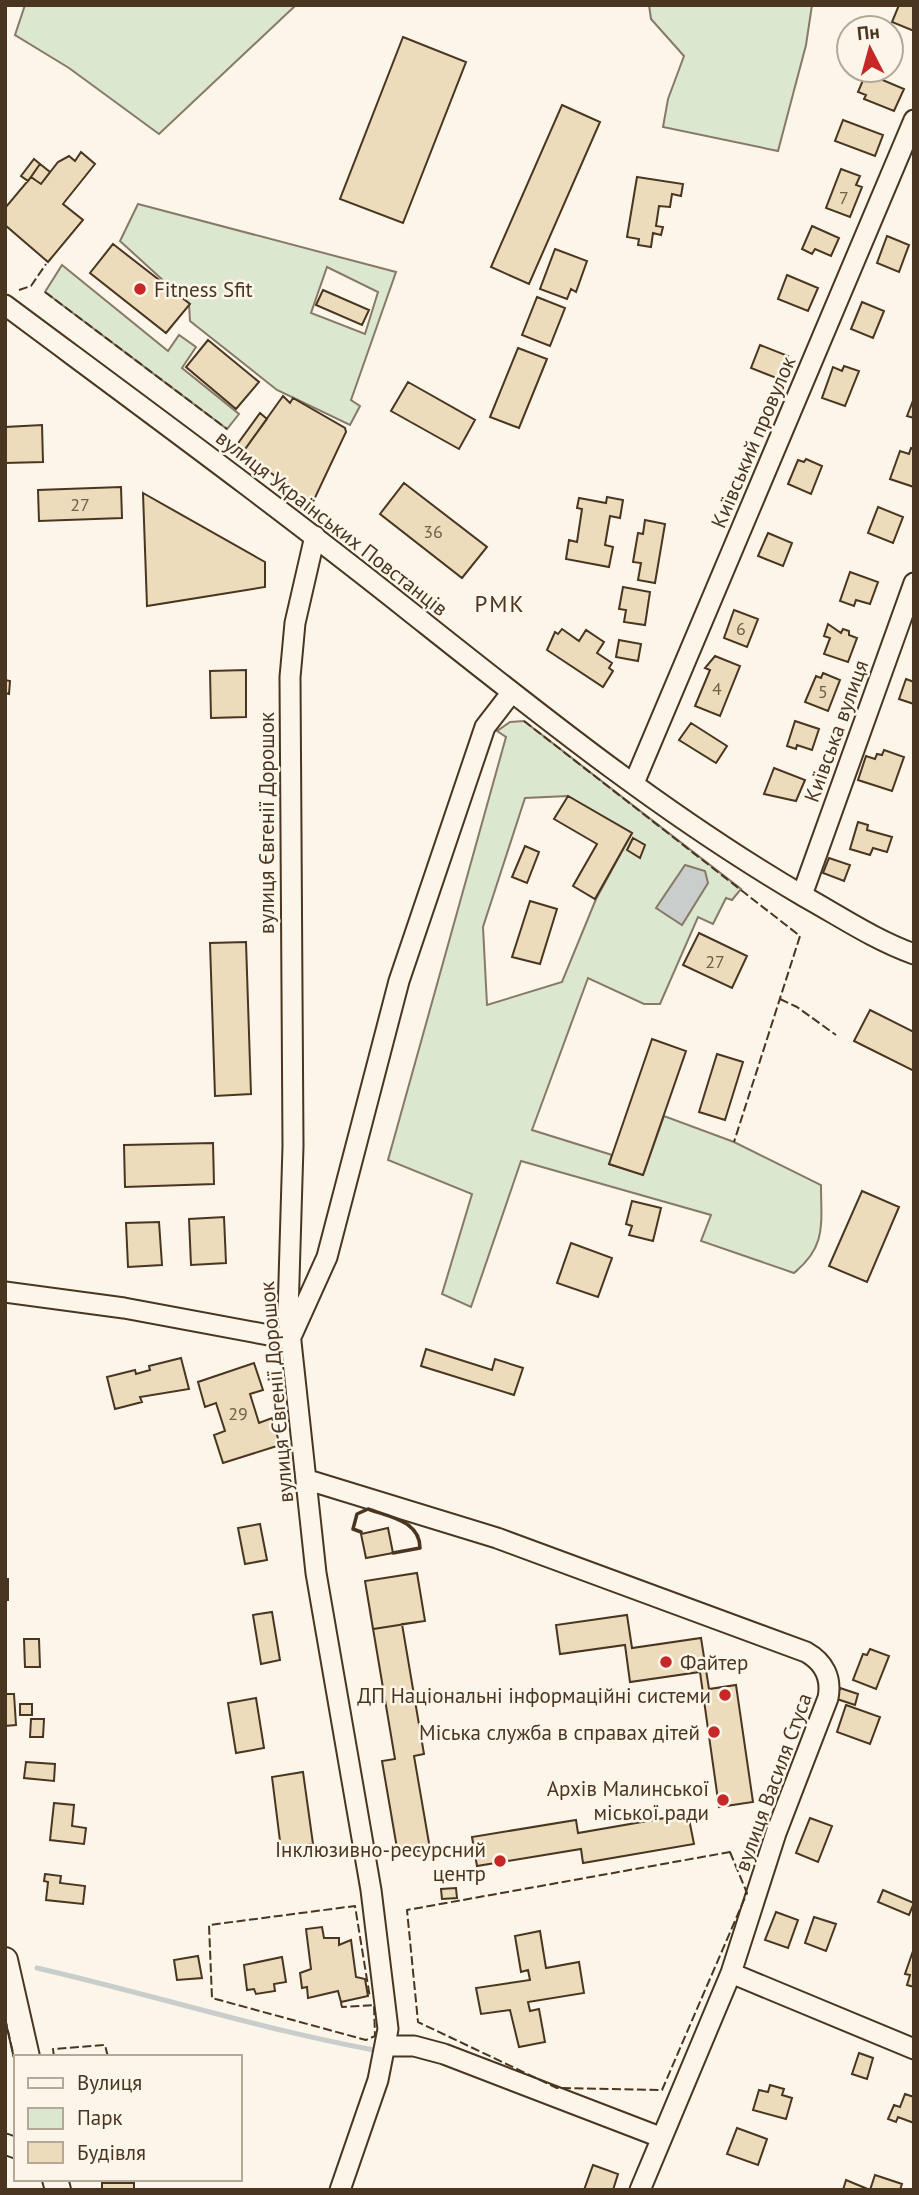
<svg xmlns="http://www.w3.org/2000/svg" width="919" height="2195" viewBox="0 0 919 2195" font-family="'PT Sans',sans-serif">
  <rect width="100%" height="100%" fill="#fbf6e9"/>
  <path fill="#dce7d0" stroke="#887966" stroke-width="2" fill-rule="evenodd" d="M25 5H296L159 134 69 68 15 35Z
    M649 5H812L806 45 778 151 663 127 668 99 684 56 651 19Z
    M138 204 396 272 351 400 360 406 350 425 277 390 190 321 189 304 120 241ZM327 267 378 292 365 334 311 313Z
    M62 265 168 351 179 335 196 347 182 368 239 414 227 429 45 292Z
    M524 721 741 889 732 900 726 898 713 924 698 917 660 1004H644L588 978 532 1130 612 1155 609 1164 643 1175 664 1116 734 1142 821 1185C821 1224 827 1246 794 1273L701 1241 711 1215 521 1161 471 1307 442 1294 472 1194 388 1160 506 737 497 731 510 722ZM568 796 632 833 596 899 562 982 487 1005 483 927 525 798Z"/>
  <path fill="#c9cecd" stroke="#887966" stroke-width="2" d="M685 865 705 871 708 883 682 925 656 908Z"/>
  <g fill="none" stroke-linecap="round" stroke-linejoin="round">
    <path stroke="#c9cecd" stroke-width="5" d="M37 1968C150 1994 260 2029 374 2050"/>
  </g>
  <path fill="#ecdcbc" stroke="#4a3520" stroke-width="2" d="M899 5H914V31L892 22Z
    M403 37 466 62 403 223 340 199Z
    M866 73 904 89 894 111 864 99 866 95 858 92Z
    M562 105 600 122 529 284 491 267Z
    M843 120 883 135 875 156 835 141Z
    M81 152 95 164 63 204 83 220 48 262 5 225V208L31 177 41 184 58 162 69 156 75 161Z
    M34 159 40 164 28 181 21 176Z
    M40 164 50 172 41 184 31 177Z
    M841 169 860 176 856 185 862 187 850 217 826 208Z
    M637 177 683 184 681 196 672 194 670 207 659 206 656 226 663 227 661 235 653 233 651 247 638 245 639 239 627 237Z
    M812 226 839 238 831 256 815 249 812 254 802 249Z
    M887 236 909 245 899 272 877 263Z
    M113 244 190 304 166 333 90 273Z
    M555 249 587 261 576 292 571 289 567 299 540 289Z
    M787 275 818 288 808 311 778 299Z
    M323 290 369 310 362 325 316 305Z
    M537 297 565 308 550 346 522 335Z
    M862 302 884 311 873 338 851 329Z
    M208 340 259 382 236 409 186 367Z
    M760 345 788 356 779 379 751 368Z
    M518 348 547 359 519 428 490 417Z
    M844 366 859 371 845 406 822 398 833 367 842 371Z
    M408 382 475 420 459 449 391 411Z
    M283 396 290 403 293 398 345 428 346 432 312 504 243 452Z
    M914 398V418L907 416Z
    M260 413 267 419 243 452 236 446Z
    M42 425 43 462 5 463V427Z
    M911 448 914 449V487L890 479 900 451 909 454Z
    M806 459 822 466 811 494 788 484 798 460 804 462Z
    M404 483 487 547 462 578 380 514Z
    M121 487 122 518 39 521 38 490Z
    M143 493 265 562V587L147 606Z
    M607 497 623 500 620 518 610 516 605 545 613 547 609 567 566 559 569 540 577 542 582 509 577 508 579 498 606 503Z
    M878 507 903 517 893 543 868 533Z
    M645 520 665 524 655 583 638 580 641 563 633 562 638 533 643 534Z
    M768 533 792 543 783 566 758 556Z
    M850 572 878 582 870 604 856 600 854 606 840 601Z
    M623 587 650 592 645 625 624 622 626 610 619 609Z
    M734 610 758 619 747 647 724 638Z
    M828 624 841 633 843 629 849 631V635L857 638 848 662 824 654 830 638 824 636Z
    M562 629 579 641 586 630 604 642 597 653 612 663 609 668 613 671 603 687 547 650 555 632 558 634Z
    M619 640 641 644 638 661 616 657Z
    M715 656 740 666 720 716 695 706 710 670 705 668Z
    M246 670V717L211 718 210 671Z
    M823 673 840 680 828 711 805 702 816 676 821 678Z
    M906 679 914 682V704L899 699Z
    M5 680 10 681 9 694 5 693Z
    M795 721 819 729 812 750 797 745 796 749 787 746Z
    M691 723 727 746 716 763 679 740Z
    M884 750 904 757 892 791 858 780 866 756 875 759 877 754 882 755Z
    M774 768 805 780 796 801 764 794Z
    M568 796 632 833 595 899 573 886 597 844 554 819Z
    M858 822 868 825 867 830 892 837 887 852 873 848 870 855 850 849Z
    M633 838 645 845 640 858 627 850Z
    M525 846 539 852 527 883 512 877Z
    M829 858 850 865 844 881 823 873Z
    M530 901 557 909 540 964 512 957Z
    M699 933 747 956 732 988 683 965Z
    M246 942 251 1094 215 1096 210 943Z
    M870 1010 914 1032V1071L854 1041Z
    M652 1039 686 1051 643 1175 609 1164Z
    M717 1054 743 1062 725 1120 699 1112Z
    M213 1143 214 1184 125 1187 124 1145Z
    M862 1191 899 1207 867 1282 829 1266Z
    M632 1201 661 1208 653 1241 629 1235 632 1226 626 1224Z
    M224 1217 226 1263 191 1265 189 1219Z
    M159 1222 162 1265 128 1267 126 1223Z
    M571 1243 612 1258 598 1297 557 1283Z
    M426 1349 492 1370 495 1359 523 1368 514 1395 421 1366Z
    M181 1358 189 1389 140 1397 142 1402 115 1409 107 1377 135 1370 136 1374 150 1370 149 1366Z
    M254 1363 263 1390 250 1394 259 1423 272 1418 280 1445 223 1463 214 1435 225 1431 216 1403 205 1407 198 1382Z
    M260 1524 267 1560 245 1564 238 1528Z
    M388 1528 393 1553 366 1558 361 1534Z
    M417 1573 425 1621 373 1629 365 1581Z
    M417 1573 425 1621 402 1624 424 1754 414 1756 430 1849 398 1854 382 1761 395 1759 365 1581Z
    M5 1579H8V1600H5Z
    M272 1612 280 1660 261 1664 253 1615Z
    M627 1615 632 1648 701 1638 709 1689 736 1685 753 1802 719 1807 700 1672 630 1682 625 1645 560 1654 556 1625Z
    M24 1639H39L40 1667H25Z
    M870 1649 889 1656 876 1689 853 1680 863 1654 867 1655Z
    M840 1688 858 1694 855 1705 837 1699Z
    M5 1694H14L16 1725 5 1726Z
    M256 1698 264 1748 236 1753 228 1703Z
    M20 1704H32V1715H20Z
    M846 1705 880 1717 870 1744 837 1732Z
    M31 1719H44L43 1737H30Z
    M26 1762 55 1764 54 1781 24 1778Z
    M303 1772 313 1844 281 1849 272 1777Z
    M54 1803 74 1805 72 1826 86 1828 84 1844 50 1840Z
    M688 1814 694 1844 583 1863 581 1849 477 1866 472 1837 576 1820 578 1833Z
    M810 1818 832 1826 818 1862 796 1853Z
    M45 1874 61 1876 60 1883 85 1886 83 1904 46 1900 48 1882 44 1881Z
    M456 1888 457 1898 442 1899 441 1889Z
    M883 1890 914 1903 909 1915 878 1902Z
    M776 1912 798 1920 788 1948 765 1940Z
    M814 1917 836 1924 826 1951 805 1943Z
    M322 1927 324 1938H339V1945L351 1940 356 1977 365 1979 368 1996 341 2002 338 1991 308 1998 307 1987 302 1988 300 1973 311 1969 306 1929Z
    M540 1931 546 1968 579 1962 584 1993 528 2002 530 2011 539 2009 545 2042 519 2047 510 2010 481 2014 476 1988 530 1980 528 1970 521 1972 515 1936Z
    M913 1951H914V1987L907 1985 910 1975 905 1974Z
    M198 1956 202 1978 177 1980 174 1960Z
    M282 1957 286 1982 274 1984 275 1991 256 1994 254 1989 247 1990 244 1965Z
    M859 2053 873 2058 867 2079 852 2074Z
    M770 2085 784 2089 782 2095 792 2098 786 2119 753 2110 759 2090 768 2092Z
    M905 2094 914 2097V2123L898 2117 896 2122 888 2119 894 2105 900 2107Z
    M737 2128 767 2139 758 2165 727 2154Z
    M593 2165 618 2174 613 2190H584Z
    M875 2175 902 2184 900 2190H870Z
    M846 2180 870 2190H843Z
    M102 2183H134V2190H102Z"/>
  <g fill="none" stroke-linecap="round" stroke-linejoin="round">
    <defs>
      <path id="minor" d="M5 305C142 407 280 508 413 614 539 714 666 816 805 897 841 917 875 940 914 954
        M315 536 295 623 290 677 293 1146 288 1314 316 1573 371 1890 388 2029 378 2080 340 2190
        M634 783 914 120
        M802 895 914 583
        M5 1292 124 1308 290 1339 327 1257 399 981 485 727 512 692
        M308 1480 497 1538 806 1652C824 1662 832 1678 828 1698L776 1833 731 1973 640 2190
        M731 1973 914 2049
        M387 2046H414L444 2054 660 2137
        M5 2144 16 2148"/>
      <path id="major" d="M5 1960 27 2057
        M55 2179 58 2190"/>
    </defs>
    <use href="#minor" stroke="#4a3520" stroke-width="23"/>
    <use href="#major" stroke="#4a3520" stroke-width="28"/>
    <use href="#minor" stroke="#fbf6e9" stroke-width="19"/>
    <use href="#major" stroke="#fbf6e9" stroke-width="24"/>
    <path stroke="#4a3520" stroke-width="2" stroke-dasharray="9 3.5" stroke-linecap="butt" d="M19 290 31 286 46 264
      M45 292 227 429
      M524 721 800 936 734 1142
      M780 999 797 1007 836 1035
      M730 1852 747 1893 662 2090 557 2088 418 2022 407 1910Z
      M341 2003 342 2007 374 2005 375 2036 366 2040 212 1998 209 1925 355 1906 370 1998
      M5 2018 16 2066
      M54 2057 53 2049 105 2045 108 2057"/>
    <path stroke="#4a3520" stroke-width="3.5" d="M361 1532 353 1529 357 1514 368 1509C390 1517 420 1521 420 1548L393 1553"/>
  </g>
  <g fill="#c62828" stroke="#fbf6e9" stroke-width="2.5">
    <circle cx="140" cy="289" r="7"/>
    <circle cx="666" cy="1662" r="7"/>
    <circle cx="725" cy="1695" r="7"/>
    <circle cx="714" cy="1732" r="7"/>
    <circle cx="723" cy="1800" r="7"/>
    <circle cx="500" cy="1861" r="7"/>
  </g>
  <g text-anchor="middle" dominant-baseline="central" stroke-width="5" stroke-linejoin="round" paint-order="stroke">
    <g font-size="18" fill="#725f47">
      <text x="844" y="197">7</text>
      <text x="80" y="504">27</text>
      <text x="433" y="531">36</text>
      <text x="741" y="628">6</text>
      <text x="717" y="688">4</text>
      <text x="823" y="691">5</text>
      <text x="715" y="961">27</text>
      <text x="238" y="1413">29</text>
    </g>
    <g font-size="21" fill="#4a3520" stroke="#fbf6e9" text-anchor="end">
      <text x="154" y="289" text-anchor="start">Fitness Sfit</text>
      <text x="680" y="1662" text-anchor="start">Файтер</text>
      <text x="711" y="1695">ДП Національні інформаційні системи</text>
      <text x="700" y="1732">Міська служба в справах дітей</text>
      <text x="709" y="1788">Архів Малинської<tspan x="709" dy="24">міської ради</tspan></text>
      <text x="486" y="1849">Інклюзивно-ресурсний<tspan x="486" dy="24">центр</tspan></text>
    </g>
    <g font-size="21" fill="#4a3520" stroke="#fbf6e9">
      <text transform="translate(753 442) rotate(-67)">Київський провулок</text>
      <text transform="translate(332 523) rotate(38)">вулиця Українських Повстанців</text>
      <text transform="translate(836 731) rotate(-70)">Київська вулиця</text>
      <text transform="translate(266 823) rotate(-90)">вулиця Євгенії Дорошок</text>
      <text transform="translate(276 1392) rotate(-95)">вулиця Євгенії Дорошок</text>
      <text transform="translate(773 1782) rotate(-70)">вулиця Василя Стуса</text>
    </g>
    <g font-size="23" letter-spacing="2" fill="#4a3520" stroke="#fbf6e9">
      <text x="500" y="603">PMK</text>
    </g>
  </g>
  <rect width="919" height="2195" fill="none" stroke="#4a3520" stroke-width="14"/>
  <rect x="14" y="2055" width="228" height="126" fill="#fbf6e9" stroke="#b4a999" stroke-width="2"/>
  <rect x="28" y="2078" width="35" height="10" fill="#fbf6e9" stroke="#b4a999" stroke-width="2"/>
  <text x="77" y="2090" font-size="21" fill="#4a3520">Вулиця</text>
  <rect x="28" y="2108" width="35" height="21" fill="#dce7d0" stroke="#b4a999" stroke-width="2"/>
  <text x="77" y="2125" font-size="21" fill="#4a3520">Парк</text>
  <rect x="28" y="2142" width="35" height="21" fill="#ecdcbc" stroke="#b4a999" stroke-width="2"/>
  <text x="77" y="2160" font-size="21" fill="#4a3520">Будівля</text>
  <g transform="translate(870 49) rotate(354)"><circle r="33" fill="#fbf6e9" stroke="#b4a999" stroke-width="2"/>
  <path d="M0-5L12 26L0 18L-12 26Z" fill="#c62828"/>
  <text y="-10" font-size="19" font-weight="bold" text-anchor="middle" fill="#4a3520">Пн</text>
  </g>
</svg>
